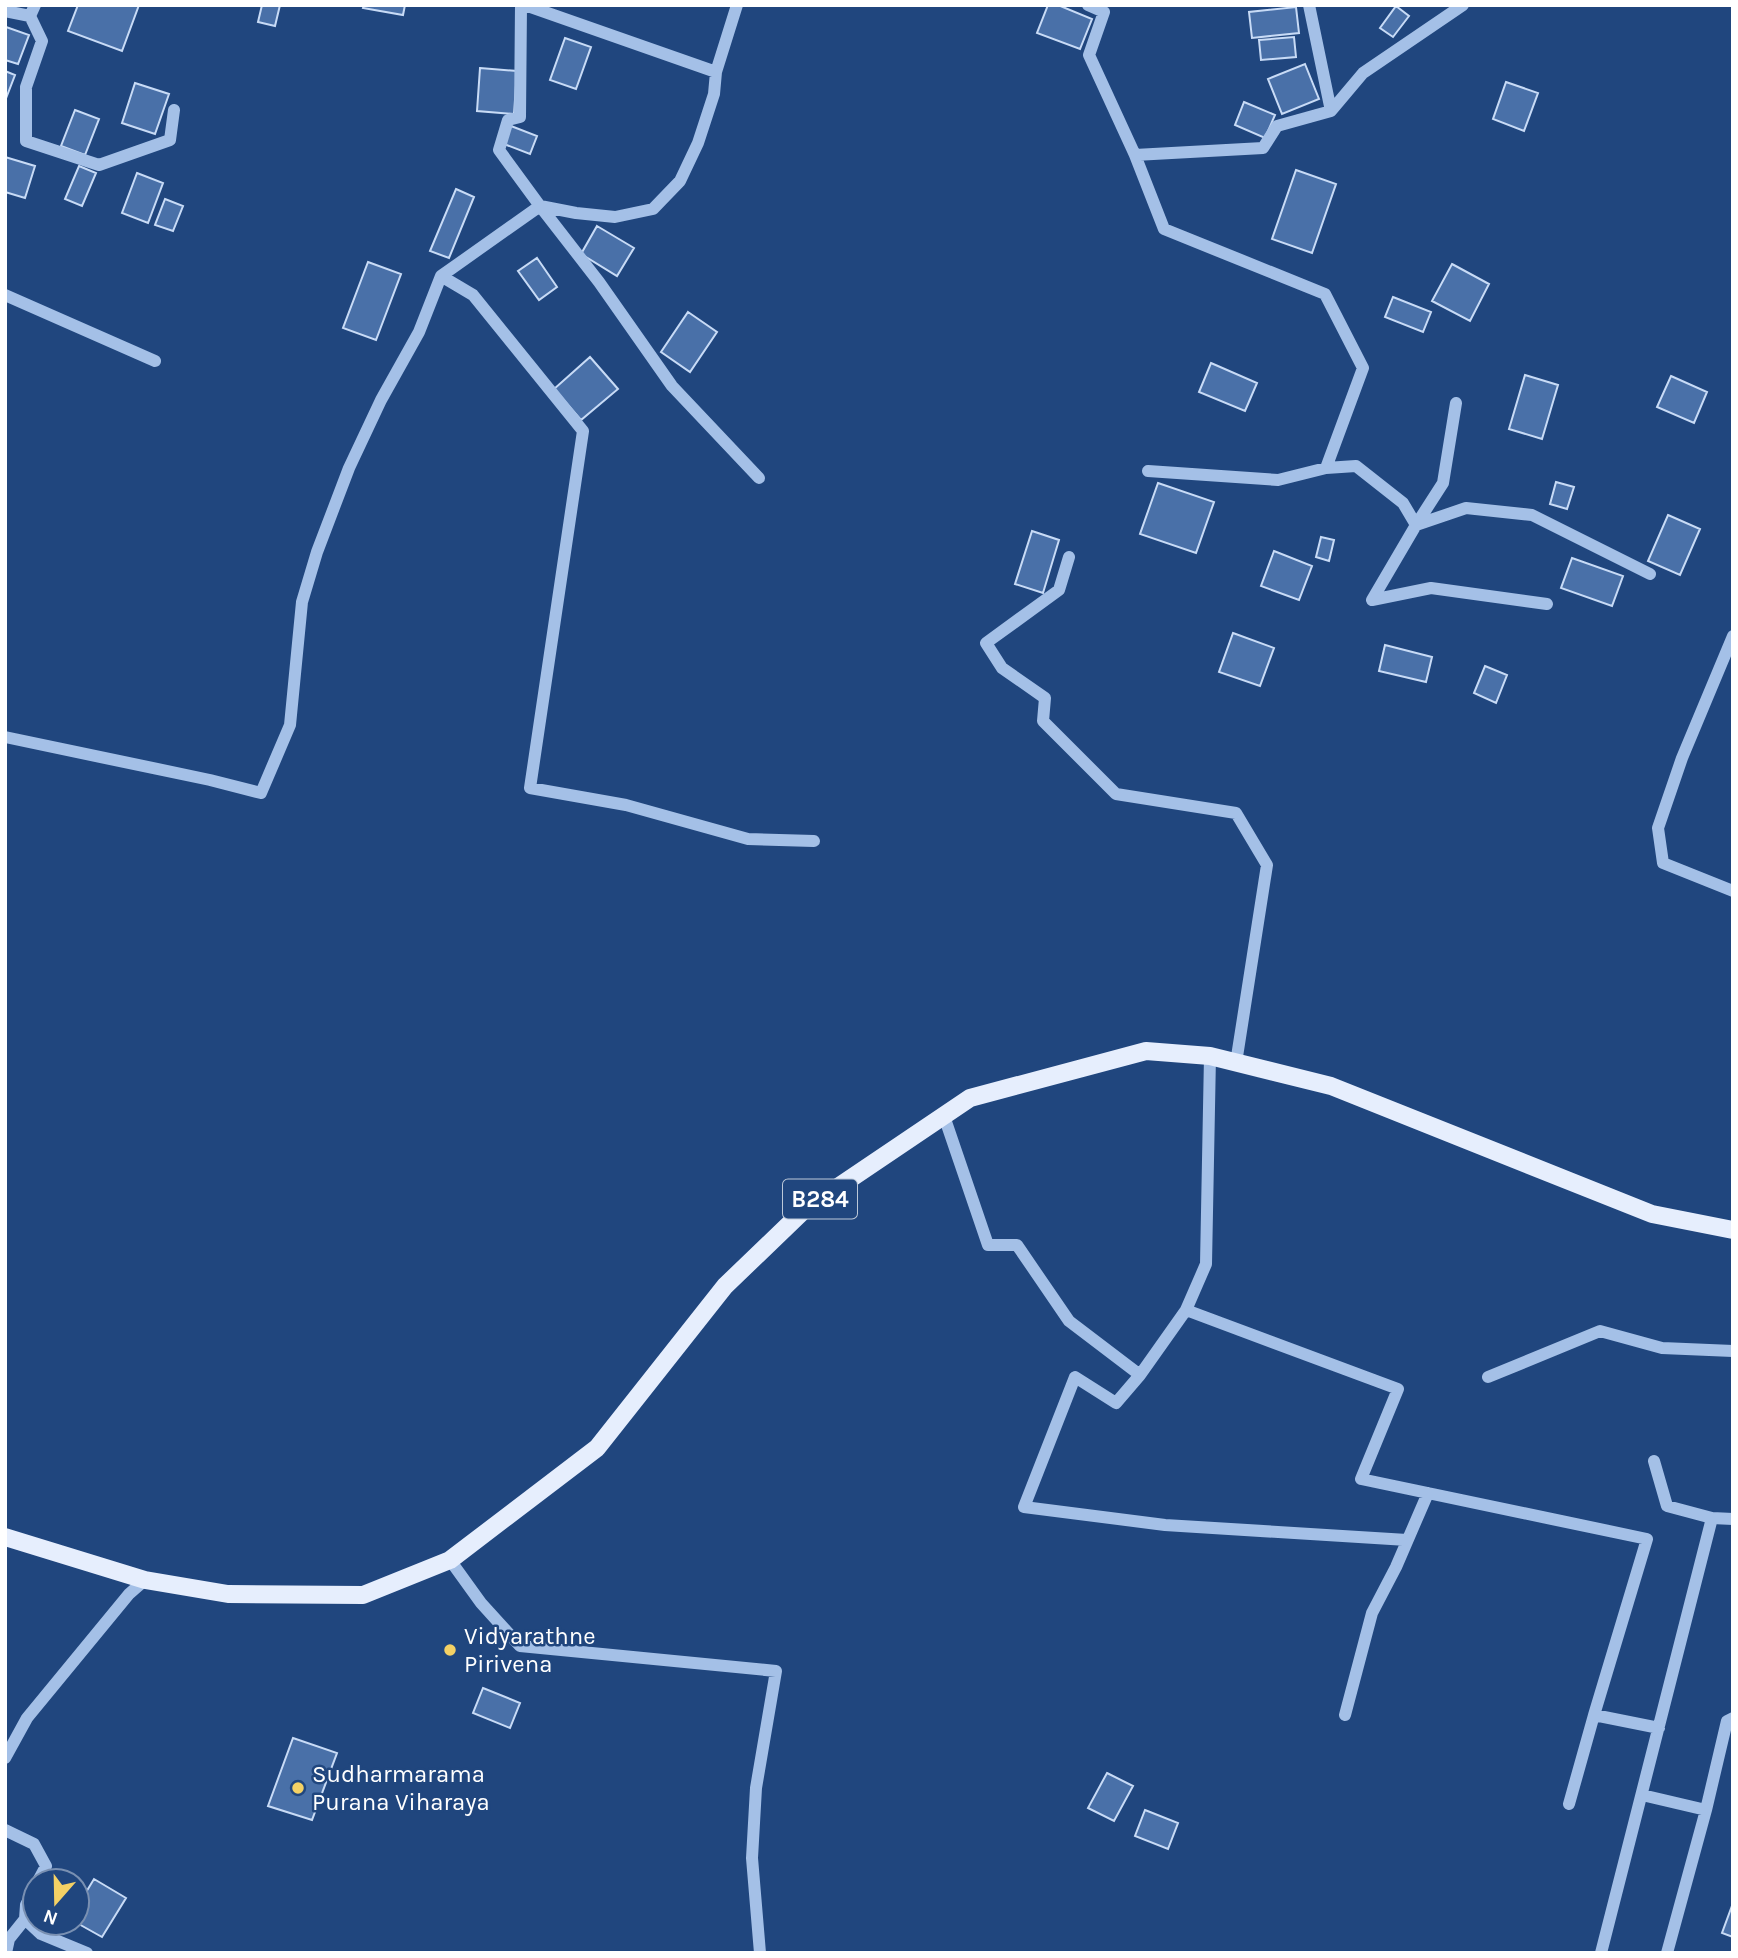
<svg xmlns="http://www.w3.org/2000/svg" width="1738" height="1958" viewBox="0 0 1738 1958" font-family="Karla,sans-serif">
  <rect width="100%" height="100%" fill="#20467e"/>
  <path fill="#4970a8" stroke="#c8dbf6" stroke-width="2" d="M78 5H139L122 51 68 31Z
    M262 5H280L275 26 258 22Z
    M364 5H405L403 15 363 8Z
    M1048 5H1058L1092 19 1080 49 1037 33Z
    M1396 6 1409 16 1393 37 1380 28Z
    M1296 7 1299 33 1252 38 1249 12Z
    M6 27 29 35 18 64 5 60Z
    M1294 37 1296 57 1261 60 1259 40Z
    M565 38 591 47 576 89 550 80Z
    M1305 64 1319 99 1282 114 1268 79Z
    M480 68 517 71 514 114 477 111Z
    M5 71 15 75 5 101Z
    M1506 82 1538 93 1524 131 1493 119Z
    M135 83 169 94 155 134 122 123Z
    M1244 102 1275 115 1265 138 1235 125Z
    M75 110 99 119 85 155 61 146Z
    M511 126 537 136 530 154 504 144Z
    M5 157 35 166 25 198 5 192Z
    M79 166 96 173 82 206 65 199Z
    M1296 170 1336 184 1312 253 1272 239Z
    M137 173 163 183 148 223 122 213Z
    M456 189 474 197 449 258 430 251Z
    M165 199 183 206 173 231 155 225Z
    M597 226 634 248 617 276 581 254Z
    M537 258 557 287 539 300 518 271Z
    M368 262 401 274 376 340 343 328Z
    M1452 264 1489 284 1470 321 1432 301Z
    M1393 297 1431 312 1423 332 1385 317Z
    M688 312 717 332 690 372 661 352Z
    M590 357 618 389 581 420 554 389Z
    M1211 363 1257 383 1245 411 1199 392Z
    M1525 375 1558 385 1542 439 1509 429Z
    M1671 376 1707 392 1694 423 1657 407Z
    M1556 482 1574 487 1567 509 1550 504Z
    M1158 483 1214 502 1196 553 1140 534Z
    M1668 515 1700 529 1680 575 1648 561Z
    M1032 531 1059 540 1043 593 1015 584Z
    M1321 537 1334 540 1329 561 1316 557Z
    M1274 551 1312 566 1299 600 1261 586Z
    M1572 558 1623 576 1612 606 1561 588Z
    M1233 633 1274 648 1260 686 1219 672Z
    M1385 645 1432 657 1426 682 1379 671Z
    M1485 666 1507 675 1496 703 1474 693Z
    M483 1688 520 1703 510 1728 473 1713Z
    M293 1738 337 1753 312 1820 268 1806Z
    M1107 1773 1133 1786 1114 1821 1088 1808Z
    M1145 1810 1178 1823 1168 1849 1135 1836Z
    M94 1879 126 1898 102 1937 77 1923V1907Z
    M1733 1903V1937L1722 1933Z"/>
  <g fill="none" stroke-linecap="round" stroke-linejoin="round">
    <path stroke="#a4c0e7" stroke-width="12" d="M521 5 520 117 508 120 499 150 540 206 576 213 615 217 653 209 680 181 698 143 714 94 716 72
      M525 5 716 72 737 5
      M1088 5 1104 12 1089 55 1135 155 1263 148 1277 126 1331 111 1309 5
      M5 11 30 16 35 5
      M30 16 42 41 26 87V141L99 165 170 140 174 110
      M1331 111 1363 73 1463 5
      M1135 155 1164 229 1325 294 1363 368 1326 468 1278 480 1148 471
      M5 295 155 361
      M1326 468 1356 466 1403 503 1416 525 1372 600 1431 588 1547 604
      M759 478 672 386 599 282 540 206 441 276 473 295 583 431 530 788 626 805 748 839 814 841
      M1416 525 1466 508 1532 515 1650 574
      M1416 525 1443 483 1456 403
      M1069 557 1059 590 986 643 1002 668 1045 698 1043 721 1116 794 1236 813 1267 865 1236 1063
      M1733 636 1682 758 1658 828 1663 863 1733 891
      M5 737 210 780 261 793 290 725 302 602 317 552 349 468 381 400 419 332 441 276
      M1210 1056 1206 1264 1186 1310 1398 1389 1361 1479 1647 1539 1594 1715
      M944 1116 988 1245H1017L1069 1321 1140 1375
      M1186 1310 1140 1375 1116 1403 1075 1377 1024 1507 1165 1525 1407 1540
      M1488 1377 1600 1331 1662 1348 1733 1351
      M1654 1461 1667 1506 1712 1518
      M450 1560 481 1603 520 1646 776 1671 756 1788 752 1858 760 1953
      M1345 1715 1372 1613 1396 1567 1428 1493
      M5 1758 27 1718 129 1594 145 1580
      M1642 1795 1706 1810 1667 1953
      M1569 1804 1594 1715 1659 1728
      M1706 1810 1727 1721 1733 1718
      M5 1830 34 1844 46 1866 38 1881
      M35 1887 26 1905 25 1919 41 1934 87 1953
      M6 1953 9 1939 25 1919
      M1601 1953 1712 1518 1733 1519"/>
    <path stroke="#e6eefd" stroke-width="18" d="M5 1537 145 1580 228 1594 363 1595 450 1560 597 1448 725 1286 804 1210 970 1098 1146 1051 1210 1056 1331 1086 1652 1214 1733 1230"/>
  </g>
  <g fill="#f4d165" stroke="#20467e" stroke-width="2.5">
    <circle cx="450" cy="1650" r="7"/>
    <circle cx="298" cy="1788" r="7"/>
  </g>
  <g text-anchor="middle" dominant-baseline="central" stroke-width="5" stroke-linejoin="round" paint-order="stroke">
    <rect fill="#20467e" stroke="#bcc8d8" stroke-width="2" x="783" y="1179.5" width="74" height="39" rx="5"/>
    <g font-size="23" font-weight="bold" fill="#fff">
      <text x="820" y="1199">B284</text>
    </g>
    <g font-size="24" fill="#fff" stroke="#20467e" text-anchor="start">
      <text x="464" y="1636">Vidyarathne<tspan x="464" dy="28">Pirivena</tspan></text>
      <text x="312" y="1774">Sudharmarama<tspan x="312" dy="28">Purana Viharaya</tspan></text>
    </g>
  </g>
  <rect width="1738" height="1958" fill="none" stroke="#ffffff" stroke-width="14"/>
  <g transform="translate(56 1902) rotate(200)"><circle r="33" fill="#20467e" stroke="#7990b2" stroke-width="2"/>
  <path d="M0-5L12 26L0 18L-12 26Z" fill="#f4d165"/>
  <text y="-10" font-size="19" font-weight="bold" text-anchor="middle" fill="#ffffff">N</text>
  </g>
</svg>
